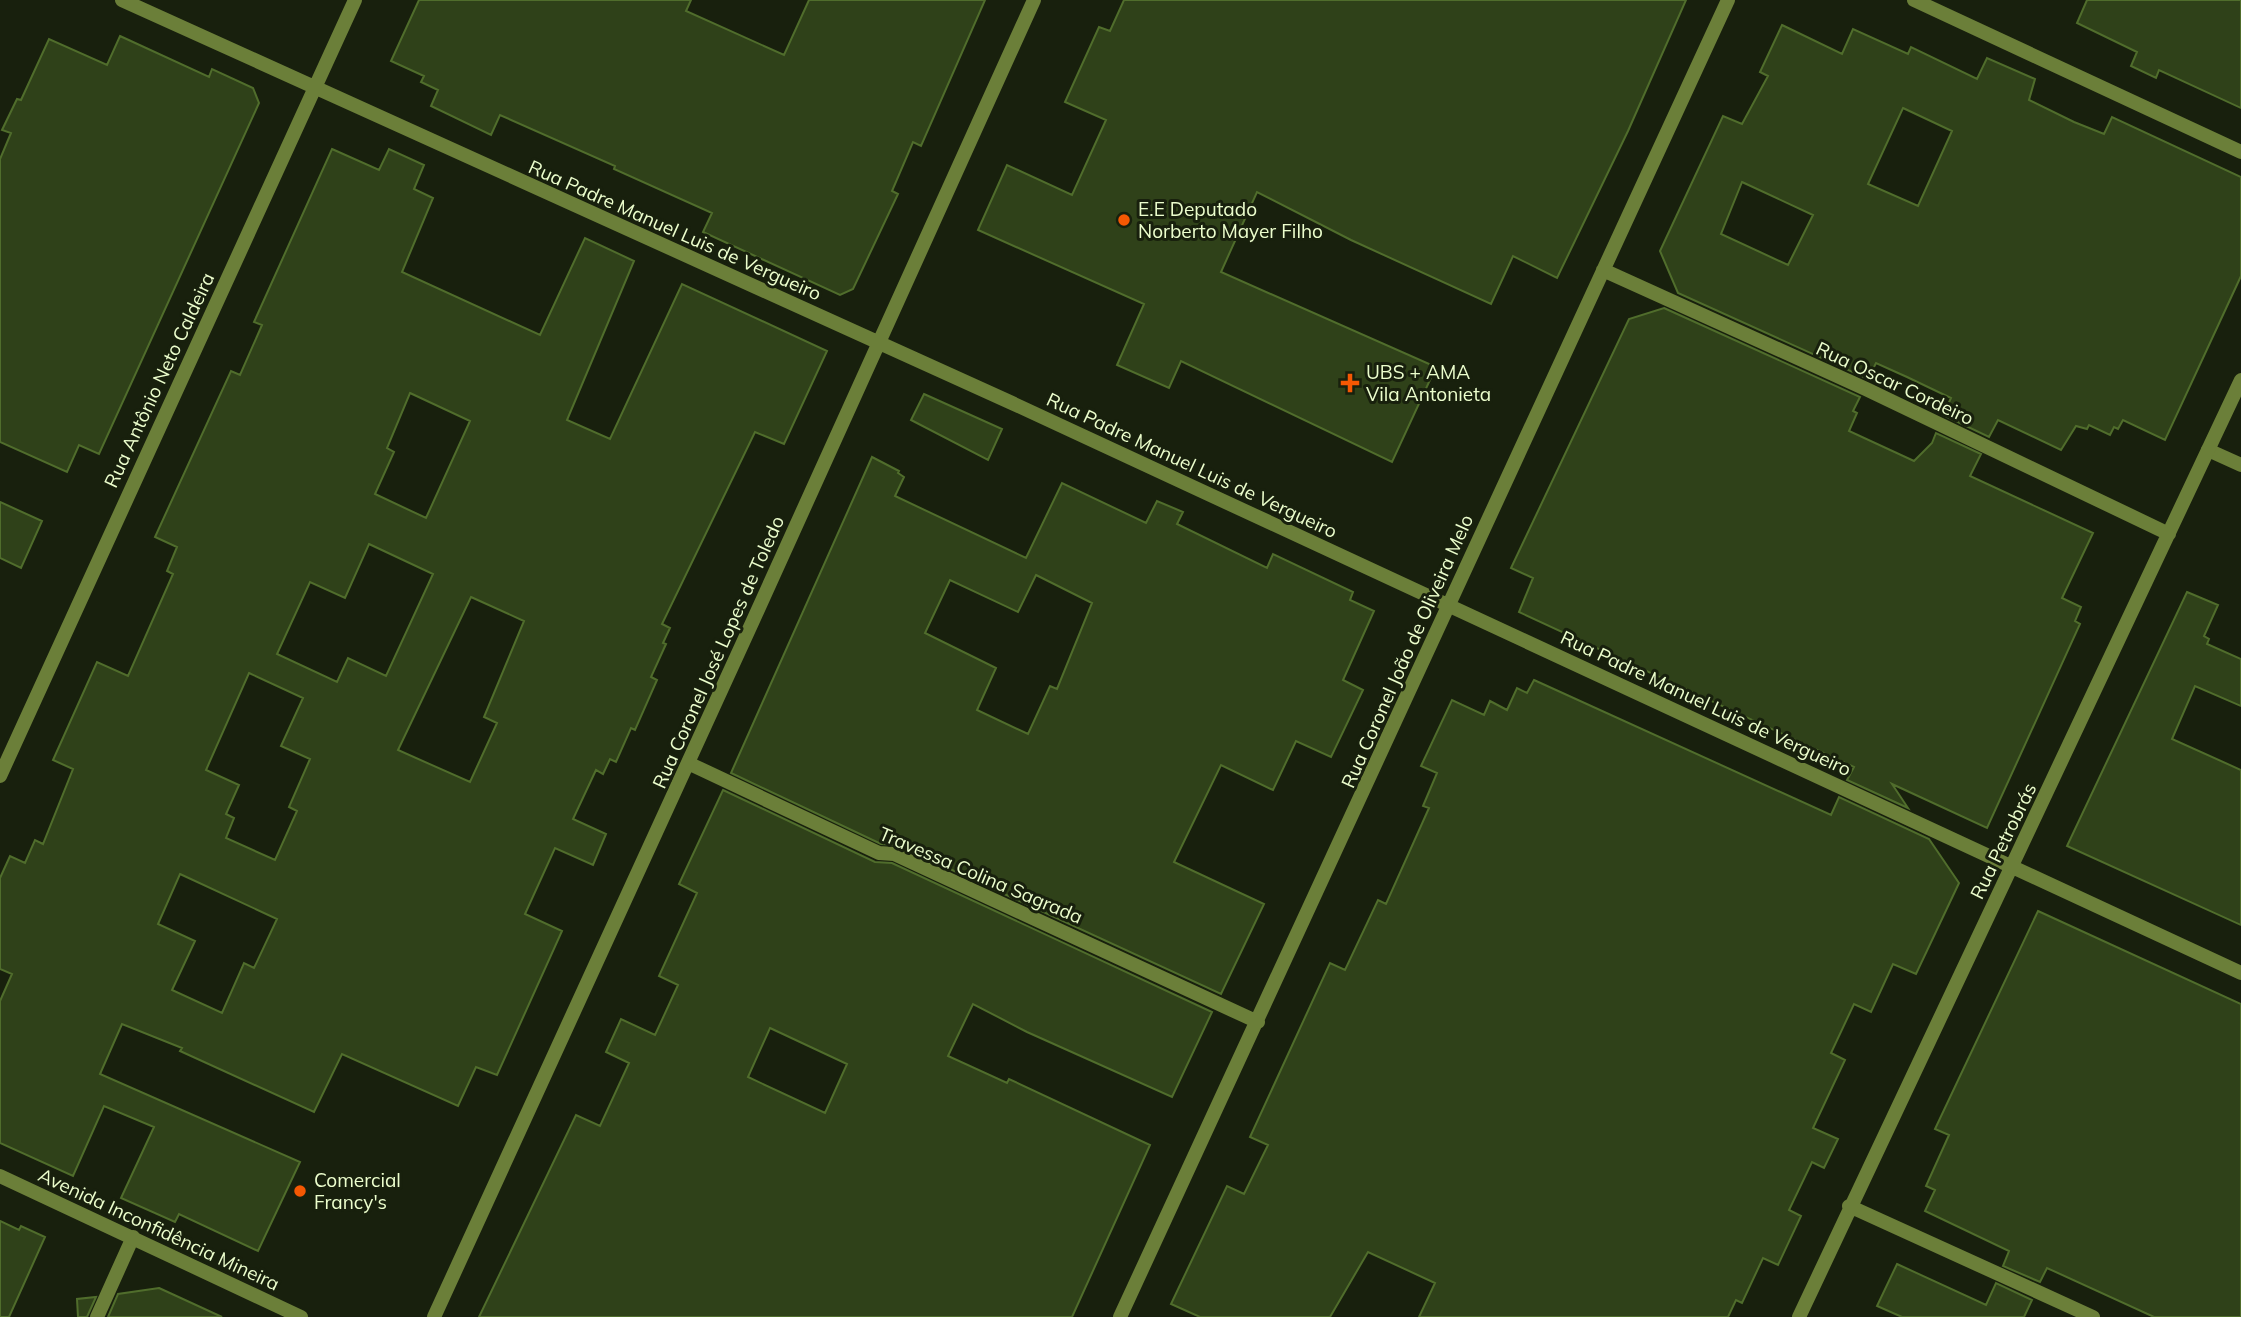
<svg xmlns="http://www.w3.org/2000/svg" width="2241" height="1317" viewBox="0 0 2241 1317" font-family="Mulish,sans-serif">
  <rect width="100%" height="100%" fill="#18200d"/>
  <path fill="#2f4119" stroke="#506d2c" stroke-width="2" fill-rule="evenodd" d="M419 0H691L686 11 784 55 809 0H985L921 146 913 142 892 191 898 194 853 289 840 295 703 232 712 213 614 169 615 166 500 115 491 135 431 106 438 90 421 82 424 76 391 61Z
    M1124 0H1686L1628 131 1557 278 1513 256 1491 304 1351 240 1257 192 1221 272 1436 367 1392 462 1181 361 1169 388 1117 365 1144 304 978 230 1007 165 1072 195 1106 120 1065 102 1099 27 1110 31Z
    M2087 0H2241V108L2159 70 2156 78 2131 66 2137 52 2077 23Z
    M1782 25 1842 54 1853 29 1908 54 1911 47 1977 79 1987 58 2035 79 2029 100 2074 122 2104 134 2112 117 2241 177V276L2165 440 2123 420 2118 429 2114 427 2110 435 2089 425 2087 429 2076 426 2061 450 1998 420 1989 437 1943 415 1951 398 1907 377 1876 363 1868 379 1678 293 1660 251 1723 116 1742 124 1768 76 1760 72ZM1903 108 1952 131 1918 206 1868 184ZM1742 182 1813 215 1788 265 1721 234Z
    M120 36 209 77 212 69 253 88 259 103 99 454 79 445 67 472 0 442V159L11 133 2 130 17 99 21 100 49 39 107 65Z
    M332 149 379 170 389 149 424 165 414 189 433 198 402 272 540 335 585 238 634 261 567 420 610 439 682 284 827 351 784 444 755 432 662 624 670 628 663 643 666 644 651 677 657 680 635 730 631 728 616 762 610 759 603 774 596 770 573 819 606 834 593 865 555 848 525 914 562 931 497 1075 476 1067 458 1106 342 1054 314 1112 180 1051 182 1048 122 1024 100 1074 300 1162 258 1251 179 1214 175 1222 121 1198 154 1127 104 1106 73 1176 0 1143V1001L12 974 0 969V878L10 856 25 863 35 840 43 844 73 769 53 760 97 662 128 676 173 574 167 571 177 547 155 537 231 371 240 375 262 325 254 322ZM410 393 470 421 426 518 375 494 394 452 387 448ZM369 544 433 574 386 676 348 658 337 682 277 654 310 582 345 598ZM471 597 524 621 484 717 497 723 470 782 398 750ZM249 673 303 698 281 746 310 759 289 807 297 811 275 860 226 838 234 818 226 814 239 785 206 770ZM180 874 277 919 254 968 244 963 222 1013 172 990 195 941 158 924Z
    M1664 308 1860 397 1853 411 1857 413 1849 431 1914 461 1932 443 1936 433 1981 454 1970 476 2093 533 2062 598 2081 607 2075 621 2080 624 1987 828 1892 784 1908 808 1847 780 1854 767 1519 612 1533 578 1511 568 1629 319Z
    M924 394 1002 429 988 460 911 420Z
    M872 457 899 471 898 473 904 477 895 496 1026 558 1062 483 1146 523 1157 501 1183 512 1177 524 1267 568 1273 554 1353 592 1350 600 1374 611 1343 680 1363 690 1331 757 1296 741 1273 790 1221 765 1174 862 1264 904 1221 994 898 845 881 844 731 773ZM1036 575 1092 603 1057 689 1050 686 1028 734 977 710 996 668 925 633 950 580 1018 612Z
    M0 502 42 521 21 568 0 558Z
    M2187 592 2218 605 2204 636 2209 639 2207 644 2241 659V706L2195 686 2172 739 2241 770V925L2067 846Z
    M1534 680 1831 815 1839 797 1929 839 1959 883 1916 974 1893 964 1871 1012 1854 1004 1831 1053 1845 1060 1813 1128 1838 1139 1824 1168 1812 1162 1789 1210 1801 1216 1778 1265 1763 1258 1742 1303 1736 1300 1728 1317H1419L1435 1283 1368 1252 1330 1317H1200L1171 1304 1227 1186 1244 1194 1268 1145 1250 1137 1330 963 1345 970 1378 900 1386 904 1429 808 1423 806 1437 773 1421 766 1452 700 1484 715 1490 701 1507 710 1517 688 1527 693Z
    M723 790 875 862 892 863 1212 1012 1172 1097 1027 1032 973 1004 948 1056 1007 1083 1009 1079 1150 1145 1072 1317H479L576 1115 600 1126 629 1063 606 1052 621 1019 655 1035 678 985 659 976 697 893 679 884ZM770 1028 847 1064 825 1113 748 1077Z
    M2038 911 2241 1004V1317H2154L2047 1268 2040 1282 2003 1266 2009 1251 1925 1211 1935 1190 1926 1186 1949 1135 1935 1129Z
    M0 1221 19 1230 21 1226 45 1237 9 1317H0Z
    M1897 1264 1986 1305 1996 1283 2032 1300 2024 1317H1902L1877 1306Z
    M159 1288 222 1317H108L118 1294Z
    M96 1297 87 1317H78L77 1299Z"/>
  <g fill="none" stroke-linecap="round" stroke-linejoin="round">
    <path stroke="#6b7f39" stroke-width="14" d="M2208 450 2241 465"/>
    <path stroke="#6b7f39" stroke-width="14" d="M122 0 1012 403 2241 973
      M1914 0 2241 152
      M1603 270 1866 389 2169 534
      M690 764 879 853 894 854 1258 1022
      M0 776 355 0
      M1849 1206 2093 1317
      M97 1317 133 1237
      M434 1317C637 880 835 439 1034 0
      M1120 1317 1728 0
      M1799 1317 2241 380"/>
    <path stroke="#6b7f39" stroke-width="14" d="M0 1176 301 1317"/>
  </g>
  <g fill="#f55803" stroke="#18200d" stroke-width="2.5">
    <circle cx="1124" cy="220" r="7"/>
    <path d="M1346.5 372.5h7v7h7v7h-7v7h-7v-7h-7v-7h7z"/>
    <circle cx="300" cy="1191" r="7"/>
  </g>
  <g text-anchor="middle" dominant-baseline="central" stroke-width="6" stroke-linejoin="round" paint-order="stroke">
    <g font-size="19" fill="#ecfecd" stroke="#18200d" text-anchor="start">
      <text x="1138" y="209">E.E Deputado<tspan x="1138" dy="22">Norberto Mayer Filho</tspan></text>
      <text x="1366" y="372">UBS + AMA<tspan x="1366" dy="22">Vila Antonieta</tspan></text>
      <text x="314" y="1180">Comercial<tspan x="314" dy="22">Francy's</tspan></text>
    </g>
    <g font-size="19" fill="#ecfecd" stroke="#18200d">
      <text transform="translate(675 230) rotate(24)">Rua Padre Manuel Luis de Vergueiro</text>
      <text transform="translate(159 380) rotate(-65)">Rua Antônio Neto Caldeira</text>
      <text transform="translate(1895 383) rotate(25)">Rua Oscar Cordeiro</text>
      <text transform="translate(1192 465) rotate(25)">Rua Padre Manuel Luis de Vergueiro</text>
      <text transform="translate(1407 651) rotate(-66)">Rua Coronel João de Oliveira Melo</text>
      <text transform="translate(718 652) rotate(-66)">Rua Coronel José Lopes de Toledo</text>
      <text transform="translate(1706 703) rotate(25)">Rua Padre Manuel Luis de Vergueiro</text>
      <text transform="translate(2003 841) rotate(-64)">Rua Petrobrás</text>
      <text transform="translate(981 875) rotate(23)">Travessa Colina Sagrada</text>
      <text transform="translate(159 1229) rotate(25)">Avenida Inconfidência Mineira</text>
    </g>
  </g>
</svg>
